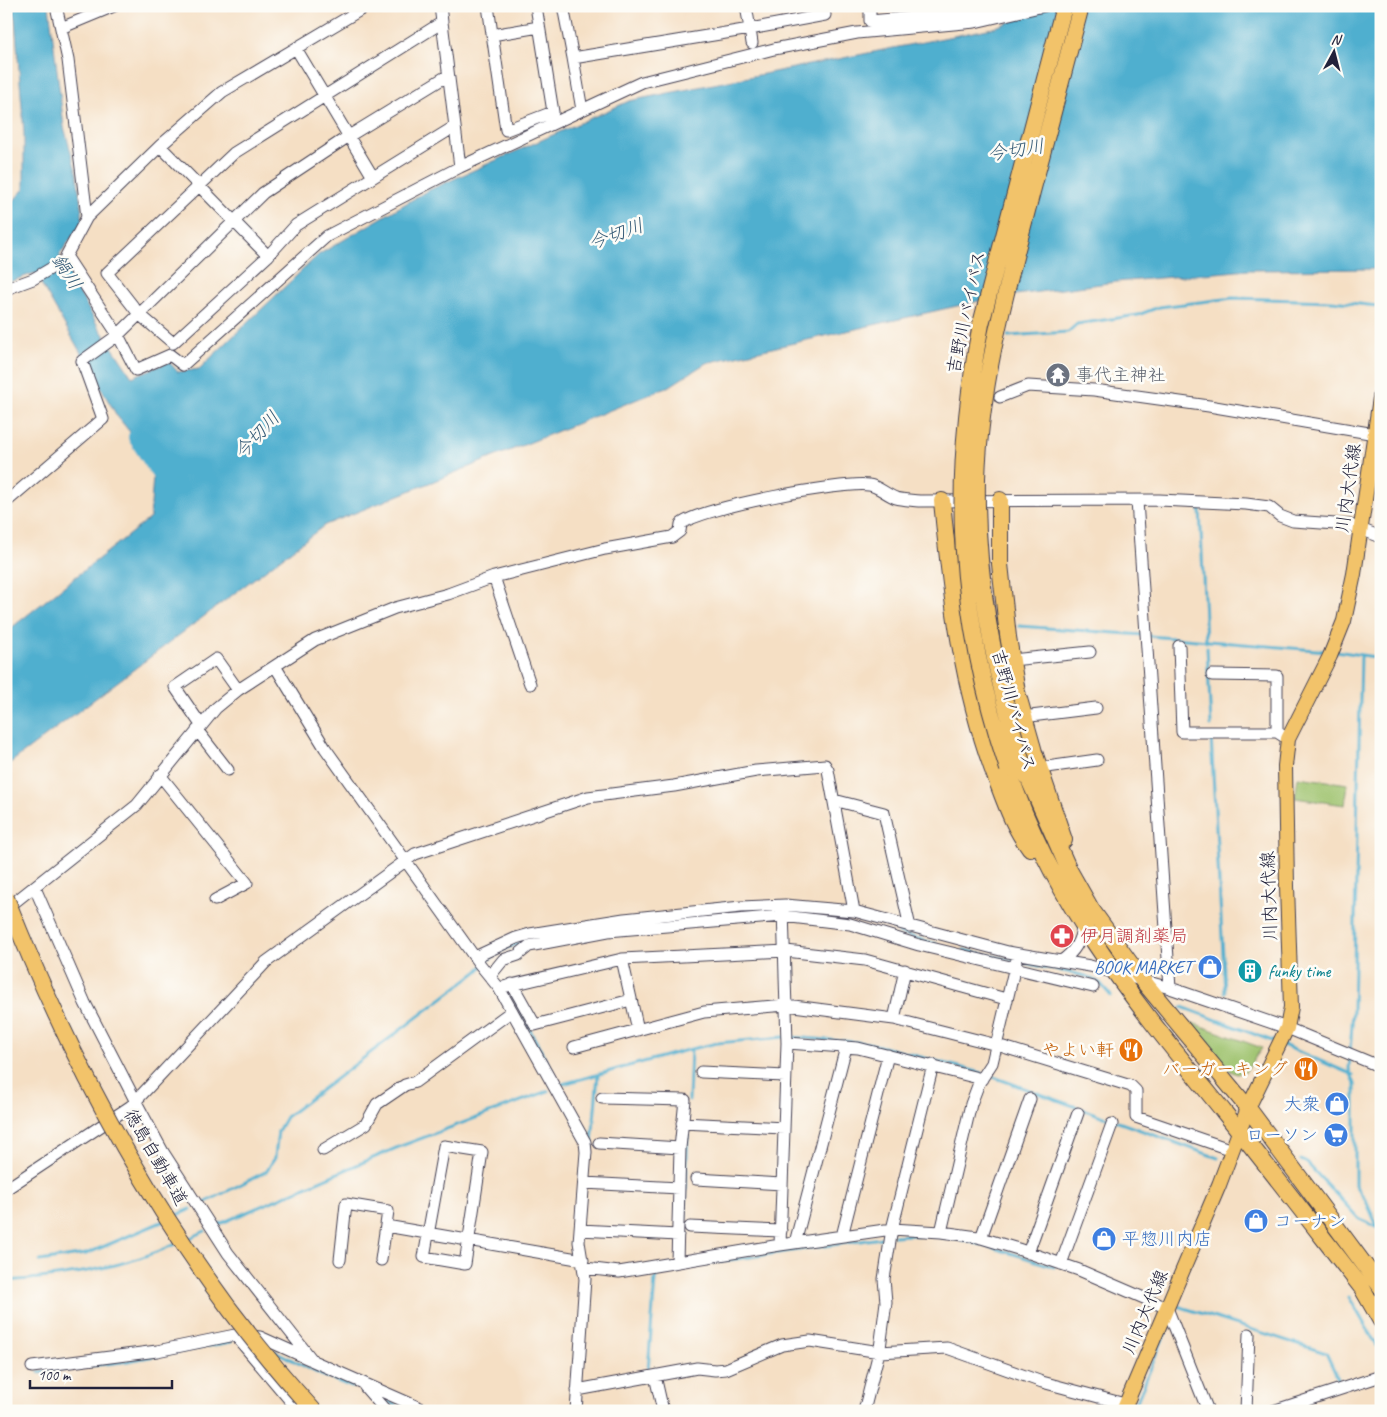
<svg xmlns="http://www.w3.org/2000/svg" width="1387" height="1417" viewBox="0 0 1387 1417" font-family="Caveat,'Klee One',sans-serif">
  <rect width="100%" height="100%" fill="#fdfcf7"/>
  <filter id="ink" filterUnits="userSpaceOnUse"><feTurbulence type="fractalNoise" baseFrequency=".02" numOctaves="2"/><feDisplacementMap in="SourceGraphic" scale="10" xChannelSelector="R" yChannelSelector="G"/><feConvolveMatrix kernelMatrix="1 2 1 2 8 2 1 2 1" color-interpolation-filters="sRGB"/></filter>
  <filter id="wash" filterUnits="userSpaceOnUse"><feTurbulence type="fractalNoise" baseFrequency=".0096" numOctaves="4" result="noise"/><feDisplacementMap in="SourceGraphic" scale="20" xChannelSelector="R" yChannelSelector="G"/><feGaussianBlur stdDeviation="1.12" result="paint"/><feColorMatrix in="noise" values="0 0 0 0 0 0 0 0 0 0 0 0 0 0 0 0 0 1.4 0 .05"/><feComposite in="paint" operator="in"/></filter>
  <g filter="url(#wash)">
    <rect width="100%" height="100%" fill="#f5dfc4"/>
    <path fill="#9fc36e" stroke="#607254" d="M1298 777 1348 784 1345 805 1295 798Z
      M1190 1022 1262 1048 1246 1071 1237 1074 1230 1071Z"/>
    <path fill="#50afcf" stroke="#396885" d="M14 6H49L64 127 77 174 83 222 60 254V258L98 326 132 377 169 362 178 372 199 369 318 255 427 191 629 101 993 28 1052 6H1381V269L1248 270 1116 282 992 298 706 363 670 386 325 525 6 766V632L150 518 154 462 117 416 35 273 6 283V209L24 189V133Z"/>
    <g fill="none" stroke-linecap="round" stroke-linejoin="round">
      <path stroke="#50afcf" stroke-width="3" d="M1008 336 1068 332 1077 324 1138 315 1159 307 1233 298 1332 301 1377 306
        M1200 509 1206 642
        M1019 626 1143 635
        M1149 636 1327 651
        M1207 647 1211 726
        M1336 651 1381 658
        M1211 736 1225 992
        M899 933 936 944
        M964 950 1086 976 1100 983 1111 996
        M511 994 554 1075
        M1182 1007 1275 1042
        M790 1037 868 1043 982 1073
        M1283 1045 1353 1075
        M1350 1052 1353 1011 1361 655
        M1350 1058 1349 1069 1355 1084V1185L1366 1201 1378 1228
        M988 1075 1218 1158
        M558 1082 559 1085 691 1049 717 1043 784 1037
        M689 1100 691 1049
        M591 1154 598 1075
        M1301 1160 1307 1163 1359 1219 1381 1229
        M204 1203 267 1171 275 1157 278 1131 286 1117 478 971C490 956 508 945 527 942
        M172 1217 191 1209
        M217 1225 401 1146 548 1091
        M894 1236C948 1230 1004 1251 1054 1267
        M186 1240 205 1231
        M684 1255 688 1127
        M40 1261 86 1254 164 1221
        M674 1268 888 1237
        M6 1281C64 1277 125 1268 178 1243
        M1349 1297 1381 1353
        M1178 1306 1326 1353 1341 1385
        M269 1348 319 1374 352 1387
        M648 1370 655 1280 658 1271
        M39 1372 122 1362 231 1342
        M389 1402 408 1411
        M1133 1411 1167 1329"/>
      <path stroke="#50afcf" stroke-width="18" d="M137 437 166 482"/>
    </g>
  </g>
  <g filter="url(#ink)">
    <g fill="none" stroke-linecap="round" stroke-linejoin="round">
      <defs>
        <path id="minor" d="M56 6 68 60 87 217
          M367 6 222 92 160 146 87 217 66 256 118 335 136 370 170 355 183 365 327 236 460 167 440 6
          M488 6 506 130 553 112 536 6
          M563 6 573 58 750 29 746 6
          M870 6V21L1005 9
          M441 23 234 153 107 273 139 314 173 343 268 256 296 225 454 127
          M61 28 114 6
          M492 35 539 27
          M752 43 750 29 825 15 823 6
          M297 50 373 177
          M582 110 642 82 774 49 857 33 975 22 1044 6
          M160 146 268 256
          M460 167 582 110 573 58
          M6 289 33 279 67 259
          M1000 397 1028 386 1094 390 1209 406 1381 435
          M1137 501 1170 988
          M6 502 103 419 82 361 118 335 263 193 349 136 447 76
          M494 577 530 684
          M1179 646 1182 732H1277L1288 739
          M1012 660 1090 652
          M275 666 325 748 478 962 499 988 585 1142 586 1152 579 1242 585 1279 576 1411
          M1212 675 1277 676V732
          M1023 717 1096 708
          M201 725 175 687 216 659 238 690
          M197 730 228 770
          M1040 768 1097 760
          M160 775 247 883 215 900
          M834 800 884 813 910 927
          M35 888 85 1003 136 1102 163 1152 228 1253 313 1361 427 1411
          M6 909 137 805 216 708 238 690 315 640 395 608 448 594 494 577 605 549 672 537 680 531 681 524C700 508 842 481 869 485 878 486 887 495 896 498 903 500 912 500 919 501L1159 500 1246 504 1269 507 1280 516 1293 521 1350 525 1381 537
          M475 957 516 938 530 934 624 919 741 907 785 905 854 911 1008 952 1090 966 1170 988 1287 1028 1381 1067
          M622 959 638 1030
          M1061 961C1075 952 1081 941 1082 926
          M905 970 894 1019 997 1045 1131 1086 1136 1091V1117L1232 1150
          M490 976 503 960 518 955 529 946 608 931 783 916 850 924 919 945 1093 987
          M512 984 535 1025 631 1000
          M499 988 622 959 786 951 865 960 1006 999
          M787 1043 858 1048 982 1079
          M574 1047 704 1012 786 1005 894 1019
          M701 1072 785 1076
          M602 1098 685 1100 680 1148 677 1262
          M682 1123 784 1128
          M599 1143 680 1148
          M444 1146 482 1152 465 1264 424 1257Z
          M323 1150 366 1124 377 1104 405 1085 415 1082 512 1011
          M696 1179 782 1184
          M584 1183 679 1188
          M6 1189 131 1106 266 962 415 854 588 797 674 786 756 771 825 765 828 770 854 911
          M386 1226 583 1260
          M690 1227 781 1231
          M580 1230 678 1235
          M941 1232 971 1104 979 1083 992 1063 1016 962
          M842 1236 888 1055
          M981 1238 1030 1099
          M795 1243 846 1047
          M780 1245 787 1043 783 909
          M1028 1253 1078 1113
          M340 1260 346 1204 388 1211 381 1260
          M1061 1264 1112 1124
          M585 1268 619 1272 780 1245 892 1229 941 1232 978 1237 1018 1249 1079 1270 1167 1308 1208 1411
          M250 1336 260 1337 309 1359
          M32 1367 157 1351 235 1335 299 1411
          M655 1376 663 1411
          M365 1387 386 1411
          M577 1390 697 1368 715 1370 726 1369 782 1345 810 1341 880 1352 947 1348 1042 1382 1125 1404
          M864 1411 880 1348 886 1302 884 1279 892 1229 933 1065
          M1246 1411 1249 1334
          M1273 1411 1381 1376"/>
        <path id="major" d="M1123 1411 1219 1185 1248 1108 1287 1028 1291 1007 1287 886 1285 766 1288 739 1330 656 1344 621 1354 574 1381 391"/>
        <path id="highway" d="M1000 500V564L1008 637 1017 692 1034 752 1064 840
          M942 501C951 596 962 691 997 781 1006 805 1014 828 1030 849
          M1023 766 1069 870 1091 909 1143 981 1248 1108 1381 1287
          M1008 769C1054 906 1135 1002 1224 1112 1271 1170 1316 1229 1362 1288L1381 1321"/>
      </defs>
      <use href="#minor" stroke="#423e50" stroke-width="13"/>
      <use href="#major" stroke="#423e50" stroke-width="16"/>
      <use href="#highway" stroke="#423e50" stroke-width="18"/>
      <use href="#minor" stroke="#fff" stroke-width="11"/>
      <use href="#major" stroke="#f2c36a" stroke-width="14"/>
      <use href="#highway" stroke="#f2c36a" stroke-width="16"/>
      <defs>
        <path id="highway-bridge" d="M1023 766C994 672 975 577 977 478 980 390 1002 306 1024 222 1043 150 1062 78 1081 6
          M1008 769C957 616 950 482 981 324L1064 6
          M6 898C79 1083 179 1264 314 1411"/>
      </defs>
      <use href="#highway-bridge" stroke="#423e50" stroke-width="18" stroke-linecap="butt"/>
      <use href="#highway-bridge" stroke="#f2c36a" stroke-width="16"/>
    </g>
  </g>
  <defs>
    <symbol id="temple-disc" viewBox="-11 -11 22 22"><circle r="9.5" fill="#6b7280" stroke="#fdfcf7"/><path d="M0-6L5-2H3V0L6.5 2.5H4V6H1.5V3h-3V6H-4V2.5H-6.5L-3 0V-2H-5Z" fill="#fff"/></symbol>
    <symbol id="pharmacy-disc" viewBox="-11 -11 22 22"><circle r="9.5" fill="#e0444e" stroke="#fdfcf7"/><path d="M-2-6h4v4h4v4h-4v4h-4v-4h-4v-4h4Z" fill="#fff"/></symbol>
    <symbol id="shop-disc" viewBox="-11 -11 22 22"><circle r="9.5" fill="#3f7fe0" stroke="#fdfcf7"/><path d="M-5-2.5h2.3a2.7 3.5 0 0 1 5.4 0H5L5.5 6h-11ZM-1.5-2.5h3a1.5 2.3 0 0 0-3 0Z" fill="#fff"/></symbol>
    <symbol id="building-disc" viewBox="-11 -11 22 22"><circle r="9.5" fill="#0f9aa8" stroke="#fdfcf7"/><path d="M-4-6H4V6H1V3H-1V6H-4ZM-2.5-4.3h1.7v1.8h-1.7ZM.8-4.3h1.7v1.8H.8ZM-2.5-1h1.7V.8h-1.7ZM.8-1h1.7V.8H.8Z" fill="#fff"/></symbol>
    <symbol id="restaurant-disc" viewBox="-11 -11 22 22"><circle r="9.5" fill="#e8710a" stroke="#fdfcf7"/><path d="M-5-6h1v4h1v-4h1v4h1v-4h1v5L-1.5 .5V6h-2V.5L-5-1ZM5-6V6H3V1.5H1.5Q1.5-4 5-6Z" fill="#fff"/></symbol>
    <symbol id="supermarket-disc" viewBox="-11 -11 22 22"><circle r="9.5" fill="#3f7fe0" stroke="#fdfcf7"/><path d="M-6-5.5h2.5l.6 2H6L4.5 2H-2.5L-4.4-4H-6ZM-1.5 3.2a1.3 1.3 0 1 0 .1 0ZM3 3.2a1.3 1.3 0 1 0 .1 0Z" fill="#fff"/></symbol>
  </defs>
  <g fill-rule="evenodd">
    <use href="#temple-disc" x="1044" y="361" width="28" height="28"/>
    <use href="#pharmacy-disc" x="1048" y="922" width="28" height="28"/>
    <use href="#shop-disc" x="1196" y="953" width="28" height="28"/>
    <use href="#building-disc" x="1236" y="957" width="28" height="28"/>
    <use href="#restaurant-disc" x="1117" y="1036" width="28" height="28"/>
    <use href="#restaurant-disc" x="1292" y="1055" width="28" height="28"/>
    <use href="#shop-disc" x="1323" y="1090" width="28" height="28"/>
    <use href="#supermarket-disc" x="1322" y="1121" width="28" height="28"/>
    <use href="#shop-disc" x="1242" y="1207" width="28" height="28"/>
    <use href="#shop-disc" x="1090" y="1225" width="28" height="28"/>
  </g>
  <g text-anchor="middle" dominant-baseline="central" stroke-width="5" stroke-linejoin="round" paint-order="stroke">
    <g font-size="18" fill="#22223b" stroke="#fdfcf7">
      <text transform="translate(966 312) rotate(-78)">吉野川バイパス</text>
      <text transform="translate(1348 488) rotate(-82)">川内大代線</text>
      <text transform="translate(1014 710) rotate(75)">吉野川バイパス</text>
      <text transform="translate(1269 896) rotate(-92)">川内大代線</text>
      <text transform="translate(156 1157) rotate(60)">徳島自動車道</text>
      <text transform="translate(1145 1312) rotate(-67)">川内大代線</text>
    </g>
    <g font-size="18" fill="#5b616d" stroke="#fdfcf7" text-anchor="start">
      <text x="1076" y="375">事代主神社</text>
    </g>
    <g font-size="18" fill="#be3a42" stroke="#fdfcf7" text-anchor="start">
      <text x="1080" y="936">伊月調剤薬局</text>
    </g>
    <g font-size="18" fill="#366cbe" stroke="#fdfcf7" text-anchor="end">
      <text x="1192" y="967">BOOK MARKET</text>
      <text x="1320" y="1104">大衆</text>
      <text x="1318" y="1135">ローソン</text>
      <text x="1274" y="1221" text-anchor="start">コーナン</text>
      <text x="1122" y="1239" text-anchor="start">平惣川内店</text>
    </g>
    <g font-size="18" fill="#0d838f" stroke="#fdfcf7" text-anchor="start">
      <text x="1268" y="971">funky time</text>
    </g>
    <g font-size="18" fill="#c56008" stroke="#fdfcf7" text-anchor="end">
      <text x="1114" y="1050">やよい軒</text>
      <text x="1288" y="1069">バーガーキング</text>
    </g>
    <g font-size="19" font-style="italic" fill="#345a76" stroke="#fdfcf7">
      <text transform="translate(1016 150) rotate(-8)">今切川</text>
      <text transform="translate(616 234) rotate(-19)">今切川</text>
      <text transform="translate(67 272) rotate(57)">鍋川</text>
      <text transform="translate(257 435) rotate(-47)">今切川</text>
    </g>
  </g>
  <rect width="1387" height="1417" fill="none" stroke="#fdfcf7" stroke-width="25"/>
  <g transform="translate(1334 52) rotate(7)" stroke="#fdfcf7" stroke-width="4" paint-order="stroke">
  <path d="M0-4L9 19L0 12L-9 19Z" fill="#22223b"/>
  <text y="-8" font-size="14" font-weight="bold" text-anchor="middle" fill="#22223b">N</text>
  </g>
  <path d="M30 1380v8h142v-8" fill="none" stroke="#22223b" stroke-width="2.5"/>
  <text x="38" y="1380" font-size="15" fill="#22223b" stroke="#fdfcf7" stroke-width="4" paint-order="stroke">100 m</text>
</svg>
